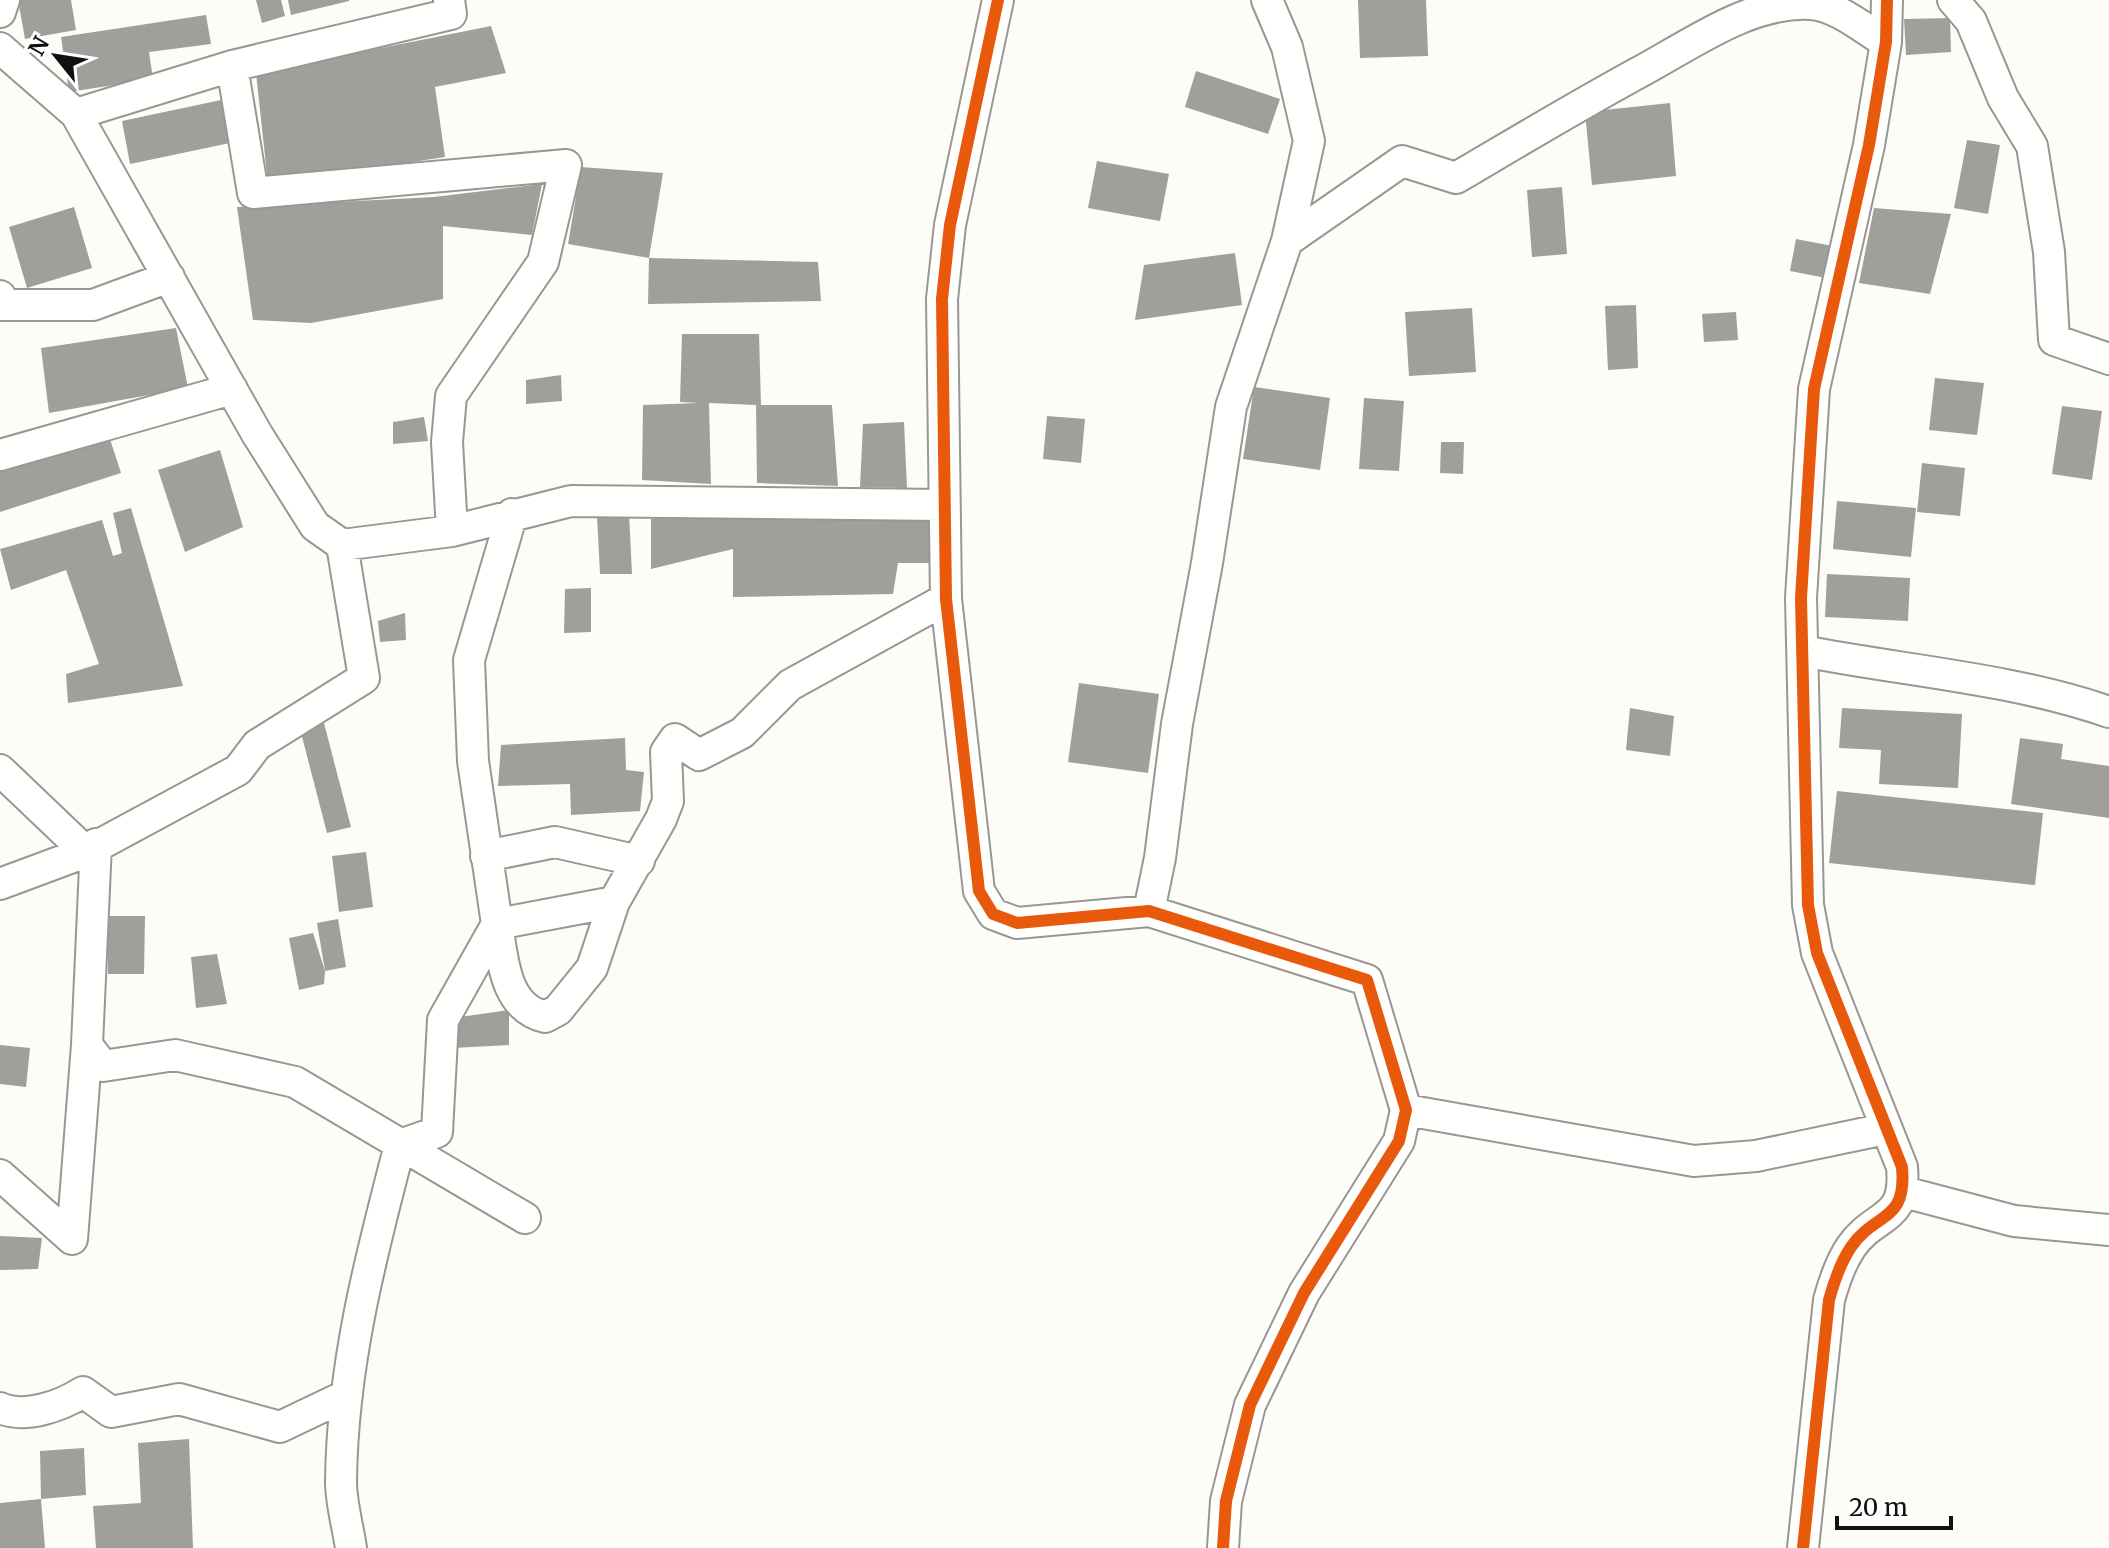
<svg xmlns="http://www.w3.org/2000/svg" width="2109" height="1548" viewBox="0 0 2109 1548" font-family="Merriweather,serif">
  <rect width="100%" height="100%" fill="#fdfcf7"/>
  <path fill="#a19f9c" d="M18 0H71L76 30 25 39Z
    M256 0H281L285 16 262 23Z
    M288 0H349V1L291 15Z
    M1358 0H1426L1428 56 1360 58Z
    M206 15 211 44 149 52 153 79 69 92 61 37Z
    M1950 18 1951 52 1906 55 1904 19Z
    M491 26 506 73 435 87 445 157 268 184 256 73Z
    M1196 71 1280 99 1268 134 1185 107Z
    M221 100 230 143 130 164 122 121Z
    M1670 103 1676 176 1592 185 1585 112Z
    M1967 140 2000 145 1988 214 1954 208Z
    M1097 161 1169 174 1160 221 1088 208Z
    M581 167 663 173 649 258 568 244Z
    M542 184 532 235 443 226V299L311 323 253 320 237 207 434 197Z
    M1562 187 1567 254 1532 257 1527 190Z
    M74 207 92 268 27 288 9 227Z
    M1874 208 1951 214 1930 294 1859 283Z
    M1796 239 1833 246 1826 278 1790 271Z
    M1235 253 1242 305 1135 320 1144 265Z
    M649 258 818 262 821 301 648 304Z
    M1636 305 1638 368 1608 370 1605 306Z
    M1472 308 1476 372 1409 376 1405 312Z
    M1736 312 1738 340 1704 342 1702 314Z
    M176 328 188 388 49 413 41 348Z
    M682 334H759L761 405H832L838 486 757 483 756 405 709 403 711 484 642 480 643 405 699 403 680 402Z
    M561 375 562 401 526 404V380Z
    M1935 378 1984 383 1977 435 1929 430Z
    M1254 387 1330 398 1320 470 1243 459Z
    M1364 398 1404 401 1399 471 1359 469Z
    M2062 406 2102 411 2092 480 2052 474Z
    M1047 416 1085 419 1081 463 1043 459Z
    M424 417 428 441 393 444V422Z
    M904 422 907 488 860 487 863 424Z
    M109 436 121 473 0 512V466Z
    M1441 442H1464L1463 474 1440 473Z
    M220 450 243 527 185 552 158 470Z
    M1922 463 1965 468 1960 516 1917 512Z
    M1837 501 1916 508 1911 557 1833 549Z
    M131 508 183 686 68 703 66 674 99 664 66 570 11 590 0 549 102 520 113 556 122 553 113 513Z
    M629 513 632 574H600L597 516Z
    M747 515 933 516 932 563H898L893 594 733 597V549L651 569V519Z
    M1827 574 1910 578 1908 621 1825 617Z
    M591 588V632L564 633 565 589Z
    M405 613 406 640 380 642 378 621Z
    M1079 683 1159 694 1148 773 1068 762Z
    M1630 708 1674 716 1670 756 1626 750Z
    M1842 708 1962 714 1958 788 1879 784 1881 750 1839 748Z
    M324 723 351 827 327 833 300 729Z
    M625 738 626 770 644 772 640 811 571 815 570 784 498 786 501 745Z
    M2020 738 2063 744 2061 759 2109 766V818L2011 804Z
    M1837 791 2043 813 2035 885 1829 863Z
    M366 852 373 907 339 912 332 856Z
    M108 916H145L144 974H108Z
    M338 919 346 967 325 971 317 923Z
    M313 933 325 971 324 984 299 990 289 938Z
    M217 954 227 1004 196 1008 191 957Z
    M509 1010V1045L453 1048V1018Z
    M0 1045 30 1048 26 1087 0 1084Z
    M0 1236 42 1238 38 1269 0 1270Z
    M189 1439 193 1548H96L93 1506 141 1503 138 1443Z
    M84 1448 86 1495 41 1499 40 1451Z
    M41 1499 45 1548H0V1503Z"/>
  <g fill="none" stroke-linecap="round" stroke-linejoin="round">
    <defs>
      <path id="minor" d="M449 0 451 14 232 66 253 193 566 165 543 262 451 396 447 442 452 531
        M998 0 950 225 942 299 946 599 979 891 993 914 1017 923 1149 911 1367 980 1406 1110 1399 1141 1304 1293 1250 1405 1226 1501 1223 1548
        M1953 0 1971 21 2003 98 2032 146 2049 252 2054 340 2109 359
        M0 12 4 0
        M0 48 76 114 257 434 315 526 342 545 452 531 571 501 942 505
        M76 114 232 66
        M1287 241 1402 161 1456 178C1519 141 1582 103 1647 68 1696 41 1752 1 1810 4 1836 5 1864 29 1886 42
        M0 296 2 305H93L169 277
        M0 455 232 389
        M1803 651C1904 671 2011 678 2109 712
        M0 770 86 852
        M96 844 87 1045 103 1066 175 1055 295 1082 525 1218
        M486 856 555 842 639 861
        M0 884 86 852 238 770 257 745 364 678 342 545
        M614 902 497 924C503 959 504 1007 545 1017L558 1010 592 968 614 902 661 819 668 801 666 752 675 739 699 755 742 733 790 685 946 599
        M1149 911 1160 858 1177 724 1207 563 1231 407 1287 241 1309 141 1287 47 1267 0
        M1406 1110 1694 1161 1756 1156 1885 1129
        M0 1175 72 1239 87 1045
        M1904 1192 2014 1221 2109 1230
        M0 1408C25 1419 61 1406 83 1392L111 1412 179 1399 280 1427 347 1395
        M351 1548C348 1527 341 1503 341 1482 342 1366 371 1255 400 1145L437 1132 443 1020 497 924 473 761 469 660 512 514
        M1803 1548 1829 1300C1834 1282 1840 1263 1851 1247 1876 1211 1907 1223 1902 1167L1817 953 1808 905 1801 598 1814 389 1869 145 1886 42 1887 0"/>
    </defs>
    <use href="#minor" stroke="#979795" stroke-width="34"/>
    <use href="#minor" stroke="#fffffe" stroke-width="30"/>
    <defs>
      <path id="cycleway" d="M998 0 950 225 942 299 946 599 979 891 993 914 1017 923 1149 911 1367 980 1406 1110 1399 1141 1304 1293 1250 1405 1226 1501 1223 1548
        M1803 1548 1829 1300C1834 1282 1840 1263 1851 1247 1876 1211 1907 1223 1902 1167L1817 953 1808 905 1801 598 1814 389 1869 145 1886 42 1887 0"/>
    </defs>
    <use href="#cycleway" stroke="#fff" stroke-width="17"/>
    <use href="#cycleway" stroke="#e8590c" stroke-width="12"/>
  </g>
  <g transform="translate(56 56) rotate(300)" stroke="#ffffff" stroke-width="6" paint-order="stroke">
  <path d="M0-6L14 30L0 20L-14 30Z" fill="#111111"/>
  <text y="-12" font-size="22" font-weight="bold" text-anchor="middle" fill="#111111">N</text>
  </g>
  <path d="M1837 1516v12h114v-12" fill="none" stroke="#111111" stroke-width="4"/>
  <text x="1849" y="1516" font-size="24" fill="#111111" stroke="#ffffff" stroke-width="6" paint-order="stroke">20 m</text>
</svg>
